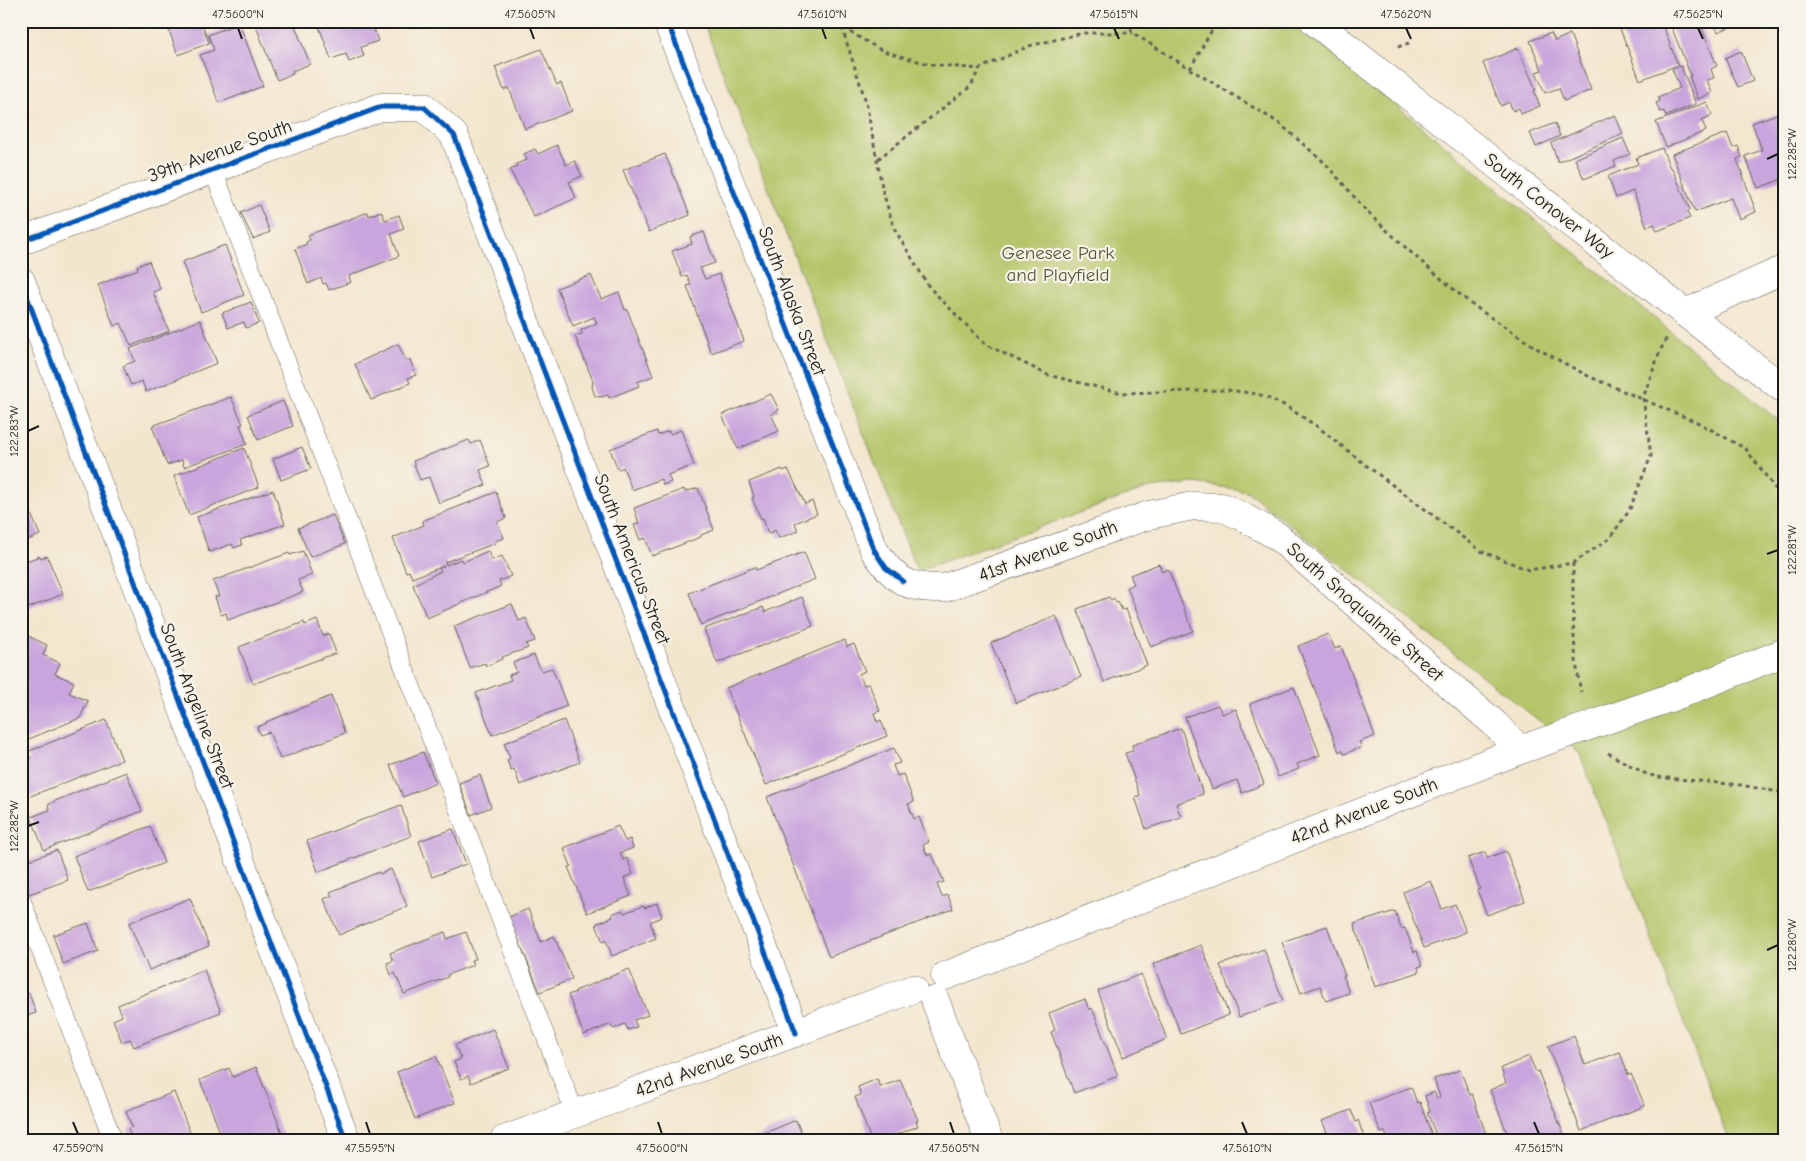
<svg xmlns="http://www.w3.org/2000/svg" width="1806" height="1161" viewBox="0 0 1806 1161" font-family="'Comic Neue',sans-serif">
  <rect width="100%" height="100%" fill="#f7f3e8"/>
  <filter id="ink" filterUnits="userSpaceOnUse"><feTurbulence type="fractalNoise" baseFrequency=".02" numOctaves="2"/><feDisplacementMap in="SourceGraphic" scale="10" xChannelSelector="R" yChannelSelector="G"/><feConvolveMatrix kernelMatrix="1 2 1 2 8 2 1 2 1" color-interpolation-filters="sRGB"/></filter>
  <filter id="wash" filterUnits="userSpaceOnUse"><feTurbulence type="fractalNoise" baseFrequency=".0096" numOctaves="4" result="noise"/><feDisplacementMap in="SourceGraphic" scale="20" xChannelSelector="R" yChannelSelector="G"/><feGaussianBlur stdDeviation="1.12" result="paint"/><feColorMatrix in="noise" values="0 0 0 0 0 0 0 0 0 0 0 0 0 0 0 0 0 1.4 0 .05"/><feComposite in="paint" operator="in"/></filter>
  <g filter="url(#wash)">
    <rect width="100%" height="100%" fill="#f3e6ce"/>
    <path fill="#b5c66a" stroke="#687143" d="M703 21H1294L1785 426V1140H1729L1579 752 1247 491 1195 483 1149 488 917 571Z"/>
    <g id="blocks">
      <path fill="#c9a5dd" d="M177 21H201L209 43 178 55 167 25Z
        M254 21H293L310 64 292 71 293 74 277 80Z
        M317 21H371L378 41 361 47 364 56 349 62 346 54 331 59Z
        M409 21H429L412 28Z
        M1617 21H1661L1678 65 1640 80Z
        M1669 21H1699L1717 66 1711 69 1714 78 1707 80 1712 93 1698 99 1689 76H1691Z
        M1713 21H1744L1718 32Z
        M239 23 263 86 219 103 200 55 214 50 208 35Z
        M1551 33 1555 41 1570 34 1591 90 1564 101 1559 88 1545 93 1536 72 1542 70 1530 41Z
        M1518 48 1536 90 1534 91 1540 106 1521 114 1519 108 1513 111 1509 102 1501 106 1483 63Z
        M541 49 557 85 561 83 572 111 525 129 509 88 504 90 495 67Z
        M1741 51 1753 81 1738 87 1725 58Z
        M1681 66 1696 104 1666 116 1664 111 1660 112 1656 103 1660 101 1658 97 1680 88 1672 69Z
        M1707 102 1712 115 1702 120 1706 131 1666 147 1656 122Z
        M1785 111V191L1780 180 1758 188 1745 156 1762 150 1752 123Z
        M1615 115 1623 134 1558 162 1551 143Z
        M1555 123 1560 136 1536 147 1530 133Z
        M1727 133 1733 148 1738 146 1742 157 1737 159 1756 212 1739 219 1731 198 1695 212 1672 154Z
        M1623 138 1630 154 1614 161 1616 166 1584 179 1575 159Z
        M557 145 566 165 575 161 582 176 569 182 576 198 534 217 510 170 517 167 516 164 527 160 524 154 535 149 538 154Z
        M1662 148 1670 168H1672L1690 210 1687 212 1690 218 1657 231 1654 224 1647 227 1633 191 1616 198 1608 176 1638 164 1636 158Z
        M665 154 690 215 649 232 623 170Z
        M259 205 270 232 253 239 241 213Z
        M381 211 385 220 399 215 404 229 391 234 399 256 349 276 351 282 329 290 326 283 323 284 321 278 308 284 295 249 307 244 306 242 310 240 308 235 368 212 369 216Z
        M704 232 715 263 700 268 705 279 719 274 744 341 711 353 687 286 691 285 687 275 682 277 672 251 692 244 690 237Z
        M225 245 244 295 201 312 182 262Z
        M149 261 160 289 153 292 169 331 131 346 121 323 114 326 98 285 138 269 137 266Z
        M591 275 601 299 619 292 625 310 627 309 653 376 637 382 639 386 609 398 608 395 601 397 595 396 592 387 593 381 575 336 582 334 581 330 597 323 594 317 573 326 557 288Z
        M251 302 259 323 246 328 244 322 228 328 222 313Z
        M200 320 217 363 146 392 142 381 131 385 123 366 135 361 130 349Z
        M398 344 406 361 410 360 416 375 408 378 410 383 371 400 355 364Z
        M771 394 779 410 771 414 779 431 738 449 722 415Z
        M231 397 243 424 240 425 247 444 184 467 182 460 167 465 152 426Z
        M283 401 293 426 258 440 248 415Z
        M681 430 694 465 668 475 671 482 663 485 661 479 632 490 623 467 618 470 610 449 657 431 658 435 669 431 670 434Z
        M469 440 471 444 480 440 490 466 480 470 486 485 439 503 429 477 420 480 413 461Z
        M302 447 311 469 281 480 273 459Z
        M244 448 259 487 189 515 174 476Z
        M782 469 783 471 788 469 805 504 812 501 817 514 795 523 798 531 779 538 775 530 768 534 763 518 761 519 752 498 754 497 749 482Z
        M698 488 714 530 701 535V537L652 556 645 538 640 540 634 525 639 523 634 508 684 489 685 492Z
        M273 490 285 524 240 540 242 545 234 548 232 544 209 552 197 517Z
        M496 492 506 518 497 522 504 538 495 541 496 543 445 562 446 565 461 559 463 562 488 551 491 560 502 556 511 576 499 581 501 586 427 618 413 585 441 571 439 568 444 566 412 578 409 571 406 572 393 538 424 525 422 521Z
        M25 500 40 535 21 543V501Z
        M333 515 345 544 310 557 298 528Z
        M303 551 312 575 298 580 303 592 228 620 226 613 221 615 215 597 219 596 213 581 289 553 290 555Z
        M804 552 815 579 701 625 689 593 755 567 756 570Z
        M40 556 41 558 47 556 63 594 21 611V563Z
        M1159 564 1162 572 1168 569 1193 631 1151 647 1127 587 1134 584 1130 575Z
        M802 597 813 626 717 663 704 629 763 607 765 612Z
        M1109 597 1111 600 1114 598 1116 603 1118 602 1122 610 1126 609 1147 665 1104 682 1077 609Z
        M512 604 519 621 526 618 535 641 526 644 528 648 502 657V659L486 666 485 663 470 668 454 626Z
        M1056 616 1081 677 1016 703 991 643Z
        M317 620 323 636 329 634 336 653 253 684 239 647 304 622 305 625Z
        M1328 634 1335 649 1341 646 1375 736 1359 742 1362 747 1344 754 1342 750 1339 752 1298 646Z
        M28 636 47 645 43 655 60 663 55 674 74 682 69 693 88 701 80 718 24 741 21 739V638Z
        M845 640 847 647 854 644 865 671 859 674 864 685 869 684 880 711 874 713 877 722 881 720 887 736 766 785 726 688Z
        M534 655 540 669H541L542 671 552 668 567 706 492 735 476 693 511 680 509 675 517 672 513 663Z
        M1294 687 1320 755 1297 764 1299 769 1278 777 1250 704Z
        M331 696 345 733 280 759 269 732 260 735 257 727 267 723 266 722Z
        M1218 705 1222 714 1236 709 1264 784 1242 793 1237 780 1212 789 1185 717Z
        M106 720 122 760 23 799 21 794V762L30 759 27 752Z
        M564 720 580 762 520 785 514 769 511 771 507 760 510 758 504 743Z
        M1181 728 1203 794 1176 804 1181 817 1146 829 1135 797 1140 795 1125 753 1133 751 1132 745Z
        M894 748 900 763 893 765 897 776 903 774 914 802 908 804 914 819 919 817 929 842 923 845 927 855 932 854 944 882 937 884 942 897 948 895 953 909 829 957 767 797Z
        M423 752 436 783 403 797 390 765Z
        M126 772 142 811 44 850 31 817 50 810 48 805 55 801Z
        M480 775 491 807 471 815 459 783Z
        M401 805 411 836 318 872 307 841Z
        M150 826 164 863 88 892 74 856Z
        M618 826 625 841 630 839 633 848 620 853 623 860 627 858 633 874 624 878 631 896 587 913 568 867 571 866 564 848Z
        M453 829 466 864 432 877 419 841Z
        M57 850 68 880 29 894 21 873V863Z
        M1506 851 1525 901 1487 915 1477 890 1480 889 1468 858 1485 852 1487 858Z
        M391 869 407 906 339 935 324 899 332 896 330 892 379 872 380 874Z
        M1431 881 1442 909 1455 904 1466 932 1424 948 1403 892Z
        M190 898 209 946 149 970 129 923Z
        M657 903 662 917 650 922 656 938 612 956 606 940 603 942 596 924 613 917 612 914 622 910 624 913 643 906 644 908Z
        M528 909 541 942 554 936 572 979 540 992 509 917Z
        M1395 911 1401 929 1405 928 1414 952 1417 951 1422 966 1418 967 1419 972 1375 987 1354 924Z
        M88 923 98 951 63 964 53 935Z
        M1327 926 1345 976H1343L1349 993 1326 1001 1320 986 1301 993 1282 942Z
        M445 932 447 939 466 932 476 959 471 960 473 965 447 975 448 977 404 994 395 973 391 975 387 963 393 961 390 953Z
        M1201 945 1229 1015 1181 1034 1153 964Z
        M1264 949 1283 1001 1239 1017 1220 965Z
        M629 969 648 1015 634 1020 637 1027 628 1030 625 1024 613 1029 611 1024 584 1035 568 995 576 992 575 991Z
        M204 970 221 1012 134 1047 130 1039 122 1042 113 1020 122 1016 118 1005Z
        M1141 974 1167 1039 1123 1057 1098 991Z
        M29 993 36 1013 21 1018V996Z
        M1085 999 1089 1010 1092 1008 1118 1076 1074 1093 1051 1032 1055 1030 1049 1013Z
        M493 1029 509 1068 471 1083 468 1076 461 1079 454 1062 461 1059 455 1045Z
        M1574 1036 1585 1065 1620 1052 1628 1075 1631 1074 1645 1106 1581 1131 1548 1046Z
        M436 1056 455 1103 415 1119 397 1072Z
        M1529 1056 1536 1072 1538 1071 1566 1140H1510L1490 1090 1506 1083 1501 1068Z
        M256 1067 285 1140H223L200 1080 229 1068 233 1077Z
        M1460 1070 1470 1095 1472 1094 1487 1137 1485 1138V1140H1438L1427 1112 1430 1111 1425 1096 1434 1092 1437 1098 1440 1097 1434 1079Z
        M877 1079 880 1087 900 1080 918 1120 916 1121 918 1126 883 1140H871L855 1097 861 1095 858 1087Z
        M1411 1087 1417 1103 1420 1102 1433 1139 1388 1140 1385 1132 1381 1133 1369 1103Z
        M174 1092 193 1140H132L128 1129 132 1127 126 1111Z
        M1351 1110 1356 1122 1358 1120 1365 1140H1310L1327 1132 1322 1121Z
        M796 1120 804 1140H753V1138Z"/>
    </g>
  </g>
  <g filter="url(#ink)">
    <use href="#blocks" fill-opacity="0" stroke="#67635a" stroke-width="1"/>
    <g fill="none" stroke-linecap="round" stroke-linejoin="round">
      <defs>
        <path id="lane" d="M213 170 575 1113
          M21 899 113 1140"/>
        <path id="street" d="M667 21 874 550C895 581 907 589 944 588L1149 515 1193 506 1222 507 1243 517 1277 536 1495 724 1520 750
          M1314 21 1685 313 1785 390
          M30 238 381 107H424L454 135 796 1033
          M21 281 346 1140
          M1685 313 1785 269
          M945 976 1520 750 1678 695 1785 652
          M935 1000 989 1140
          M504 1140 913 989"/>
      </defs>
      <use href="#lane" stroke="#67635a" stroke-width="19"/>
      <use href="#street" stroke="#67635a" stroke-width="29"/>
      <path stroke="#67635a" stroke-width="3" stroke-dasharray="4 4" stroke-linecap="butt" d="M837 21 842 28 866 102 883 192 894 228 929 287 985 344 1048 375 1122 393 1227 390 1258 394 1284 405 1318 427 1367 466 1481 551 1529 570 1573 563 1609 539 1629 511 1651 456 1643 398 1660 351 1667 337
        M1127 21 1133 33 1190 69 1279 123 1325 163 1369 214 1416 257 1471 304 1538 349 1590 377 1699 423 1746 449 1780 495 1785 498
        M843 28 883 51 928 64 979 69
        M1398 47 1409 43
        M1190 69 1217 21
        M878 159 971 86 979 69 1029 46 1083 33H1133
        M1573 563C1573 607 1572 649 1581 692
        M1608 753 1644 773 1657 777 1740 785 1785 793"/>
      <use href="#lane" stroke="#fff" stroke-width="18"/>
      <use href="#street" stroke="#fff" stroke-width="28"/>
      <defs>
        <path id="cycleway" d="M667 21 874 550 886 568 903 581
          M30 238 381 107H424L454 135 796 1033
          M21 281 346 1140"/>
      </defs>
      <use href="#cycleway" stroke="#f7f3e8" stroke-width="8"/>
      <use href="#cycleway" stroke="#0057b8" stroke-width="5"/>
    </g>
  </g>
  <path fill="none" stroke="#1c1c1c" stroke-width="2" d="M238 28 242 39M530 28 534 39M822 28 826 39M1114 28 1119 39M1406 28 1411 39M1698 28 1703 39M1767 159 1778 154M28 431 39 426M1767 554 1778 550M28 826 39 822M1767 950 1778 945M73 1122 78 1134M366 1122 370 1134M658 1122 662 1134M950 1122 954 1134M1242 1122 1247 1134M1534 1122 1539 1134"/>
  <g text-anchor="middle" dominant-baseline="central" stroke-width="4.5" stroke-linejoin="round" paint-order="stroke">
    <g font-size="19" fill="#1c1c1c" stroke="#f7f3e8">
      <text transform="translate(220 151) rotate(-20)">39th Avenue South</text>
      <text transform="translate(1549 206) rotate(38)">South Conover Way</text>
      <text transform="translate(792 301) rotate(69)">South Alaska Street</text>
      <text transform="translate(1048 551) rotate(-20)">41st Avenue South</text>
      <text transform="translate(632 559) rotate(69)">South Americus Street</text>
      <text transform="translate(1365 612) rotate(41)">South Snoqualmie Street</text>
      <text transform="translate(197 706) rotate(69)">South Angeline Street</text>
      <text transform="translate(1364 811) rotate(-21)">42nd Avenue South</text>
      <text transform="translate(709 1065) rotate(-20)">42nd Avenue South</text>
    </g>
    <g font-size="19" fill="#525837" stroke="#f7f3e8">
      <text x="1058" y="253">Genesee Park<tspan x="1058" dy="22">and Playfield</tspan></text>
    </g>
  </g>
  <rect width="1806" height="1161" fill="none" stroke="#f7f3e8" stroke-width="55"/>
  <rect x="28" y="28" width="1750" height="1106" fill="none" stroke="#1c1c1c" stroke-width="2"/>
  <g font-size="12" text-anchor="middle" fill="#1c1c1c">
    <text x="238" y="18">47.5600°N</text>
    <text x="530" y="18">47.5605°N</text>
    <text x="822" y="18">47.5610°N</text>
    <text x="1114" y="18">47.5615°N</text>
    <text x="1406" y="18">47.5620°N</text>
    <text x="1698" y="18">47.5625°N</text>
    <text transform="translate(1792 154) rotate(-90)" y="4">122.282°W</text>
    <text transform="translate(14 431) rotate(-90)" y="4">122.283°W</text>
    <text transform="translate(1792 550) rotate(-90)" y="4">122.281°W</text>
    <text transform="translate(14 826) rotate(-90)" y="4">122.282°W</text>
    <text transform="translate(1792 945) rotate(-90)" y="4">122.280°W</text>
    <text x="78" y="1152">47.5590°N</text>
    <text x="370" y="1152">47.5595°N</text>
    <text x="662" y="1152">47.5600°N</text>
    <text x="954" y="1152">47.5605°N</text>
    <text x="1247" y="1152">47.5610°N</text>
    <text x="1539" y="1152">47.5615°N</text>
  </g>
</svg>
